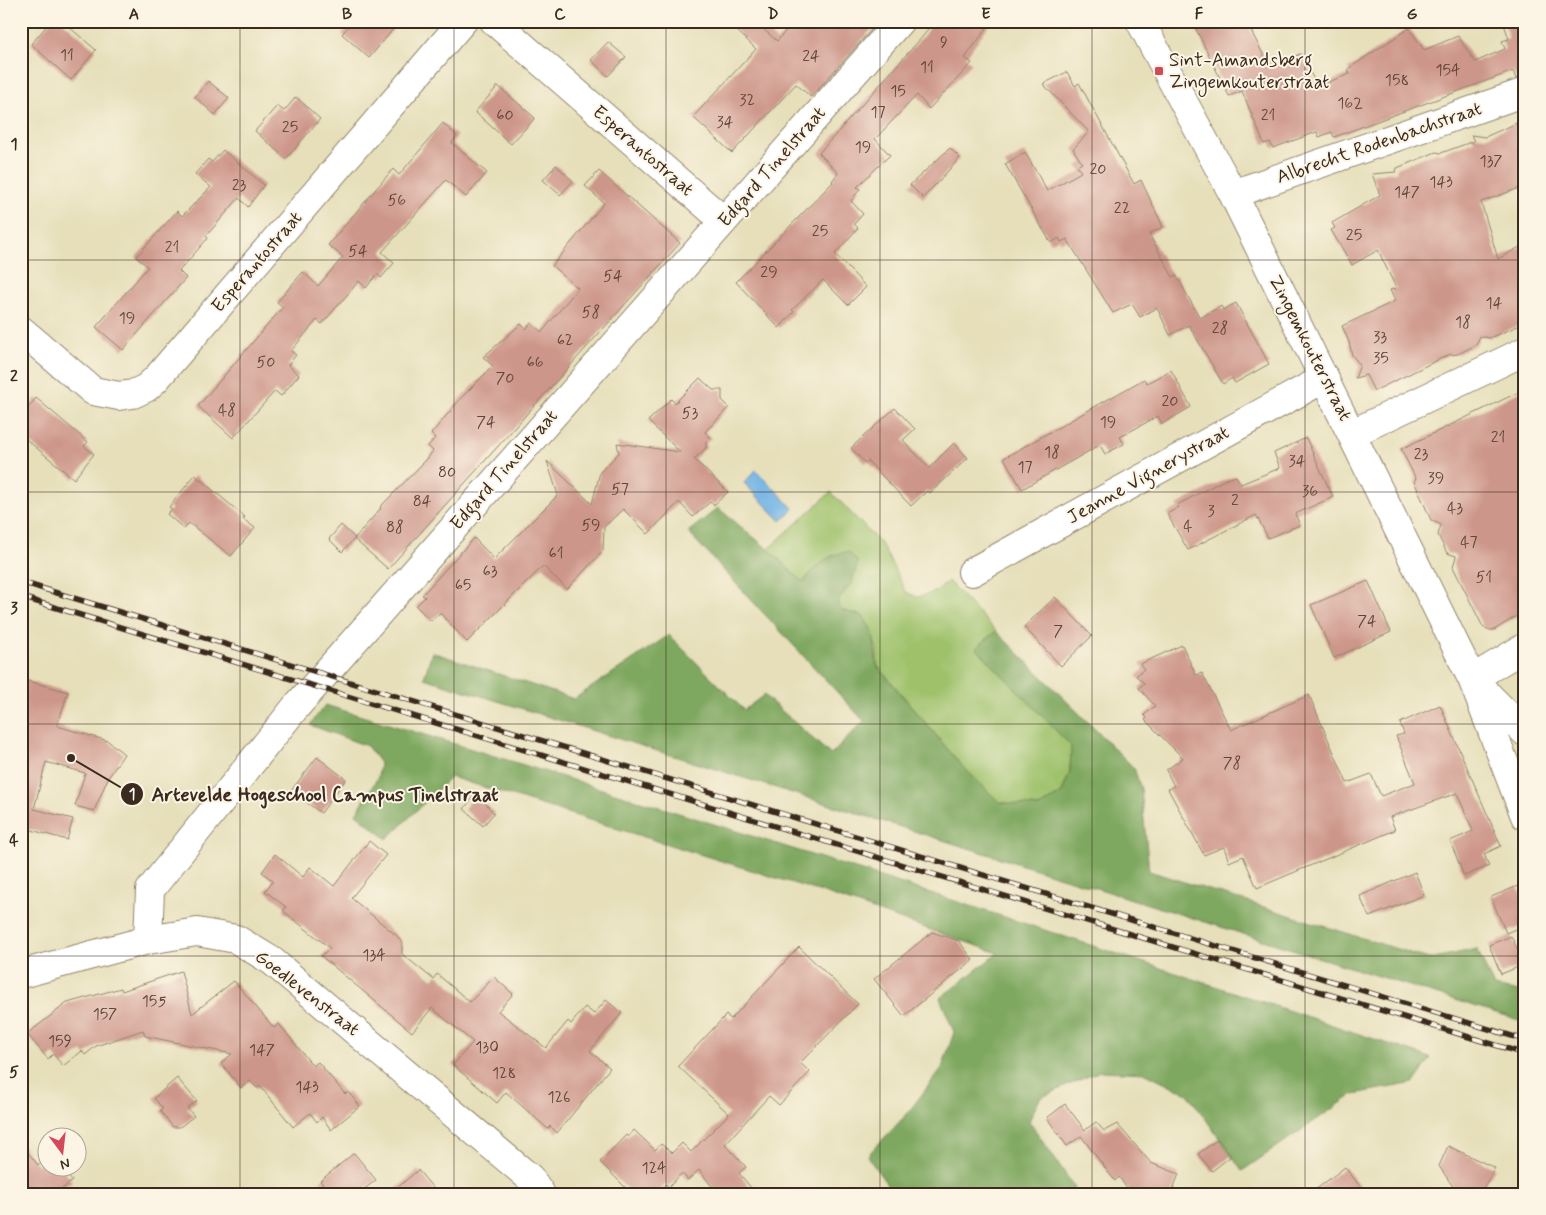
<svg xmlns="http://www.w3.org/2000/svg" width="1546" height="1215" viewBox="0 0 1546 1215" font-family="Mynerve,sans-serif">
  <rect width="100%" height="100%" fill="#fcf5e5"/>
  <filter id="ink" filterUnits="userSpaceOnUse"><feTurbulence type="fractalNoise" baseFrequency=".02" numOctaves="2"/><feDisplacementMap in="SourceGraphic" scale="10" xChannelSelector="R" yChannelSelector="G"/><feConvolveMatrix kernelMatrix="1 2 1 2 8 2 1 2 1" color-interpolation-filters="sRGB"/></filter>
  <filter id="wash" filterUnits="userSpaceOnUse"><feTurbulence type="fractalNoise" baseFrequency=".0096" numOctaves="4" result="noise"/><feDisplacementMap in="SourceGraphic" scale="20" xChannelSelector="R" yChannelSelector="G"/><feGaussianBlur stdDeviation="1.12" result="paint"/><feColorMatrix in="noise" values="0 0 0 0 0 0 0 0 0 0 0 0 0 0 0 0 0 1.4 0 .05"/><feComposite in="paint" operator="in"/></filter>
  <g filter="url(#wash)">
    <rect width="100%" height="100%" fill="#e6dfba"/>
    <path fill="#9ec16b" stroke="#6c7644" d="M831 492 882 545 906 592 917 597 935 592 948 581 996 631 977 648 1071 745 1070 771 1062 793 1039 807 999 802 962 766 877 665V649L863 616 841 610 837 602 852 582 817 565 803 582 768 549Z"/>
    <path fill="#7ea75f" stroke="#5c683e" d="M718 508 768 549 803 582C816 568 828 552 849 552L858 562 852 582 837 602 841 610 863 616 873 632 877 666 962 766 999 802 1039 807 1062 793 1070 771 1071 746 976 648 996 631 1134 768 1141 789 1149 871 1429 959 1477 949 1494 987 1525 993V1022L424 678 432 652 574 699 669 635 744 710 764 695 831 755 864 721 688 532Z
      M325 705C696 815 1064 935 1431 1058L1414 1083 1354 1094 1242 1171 1188 1094 1146 1073 1100 1071 1040 1098 1029 1121 1077 1191 1073 1194H894L867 1156 907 1114 942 1068 954 1032 940 998 998 953 815 890 451 777 387 839 356 814 378 777 380 763 367 746 310 725Z"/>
    <path fill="#70b2e5" stroke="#566e82" d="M756 470 794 509 781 521 744 483Z"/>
    <g id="blocks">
      <path fill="#cd968a" d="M51 21H62L96 50 71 80 31 44Z
        M353 21H400L369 58 342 34Z
        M727 21H754L777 41 794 21H879L811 97 796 84 732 153 693 117 756 49Z
        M933 21H992L965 58 972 63 929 109 917 95 875 139 890 155 857 187 860 189 851 201 863 214 854 224 858 228 835 254 866 287 848 305 823 280 792 310 794 312 779 328 736 282 833 182 832 181 838 173 819 153 924 35Z
        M1192 21H1246L1265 58 1267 57 1271 66 1301 54 1317 86 1350 74 1348 69 1409 28 1424 50 1458 36 1475 62 1505 49 1502 41 1509 39 1503 21H1525V77L1516 79 1513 71 1334 137 1332 132 1319 137 1317 132 1273 148 1270 142 1264 144 1242 91 1229 96Z
        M608 42 626 57 608 76 591 60Z
        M1067 72 1075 86 1079 83 1134 184 1141 180 1163 227 1149 234 1173 277 1176 275 1200 318 1221 306 1223 310 1236 303 1269 364 1235 383 1232 378 1223 384 1189 325 1170 335 1157 308 1140 317 1132 304 1113 313 1067 239 1061 242 1059 238 1051 243 1005 164 1025 152 1047 191 1081 172 1077 166 1082 163 1073 149 1089 132 1043 84Z
        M208 81 229 98 215 115 195 97Z
        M498 86 535 118 511 144 475 112Z
        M296 97 320 119 286 159 255 131 277 106 284 111Z
        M443 123 457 136 452 143 487 173 466 197 446 180 382 252 394 263 381 278 377 274 366 288 359 281 322 324 317 320 291 351 296 355 288 365 299 375 281 396 275 391 233 438 198 406 283 307 277 302 303 272 318 286 343 257 328 245 393 169 399 175Z
        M1517 123 1525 129V186L1481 202 1498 259 1525 244V323L1489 338 1480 336 1476 345 1458 354 1448 355 1374 391 1366 375 1355 378 1360 365 1352 355 1349 342 1342 326 1395 301 1390 290 1396 288 1378 250 1352 265 1331 230 1335 228 1332 223 1380 195 1372 174 1396 172 1397 168 1436 152 1441 153 1474 141 1471 135 1485 137Z
        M950 148 960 158 923 198 910 185Z
        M223 150 264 185 248 207 239 198 206 236 208 238 179 271 186 278 123 350 96 327 148 267 136 257 177 211 182 216 211 187 195 174 208 159 212 162Z
        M556 165 573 181 560 195 543 180Z
        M599 171 680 243 388 569 354 539 381 508 380 507 427 459 433 451 428 446 435 438 431 434 461 398 493 366 483 357 521 324 526 329 531 323 542 332 578 288 552 266 604 203 585 186Z
        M1171 370 1191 407 1162 424 1158 416 1120 437 1124 444 1105 454 1101 447 1098 446 1022 489 1004 458 1144 379 1147 383Z
        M700 378 713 390H722V400L729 407 705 432 711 438 706 443V448L694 459 728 492 714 505 710 502 693 517 679 502 648 534 623 509 604 527 603 551 567 589 543 566 467 642 440 613 431 621 416 606 425 597 422 595 474 538 494 559 558 495 547 461 592 504 600 472 619 453 617 443 680 452 648 421 671 399 675 403Z
        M1525 389V611L1494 630H1487L1483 627 1453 567 1456 556 1447 553 1438 535 1441 525 1431 520 1414 481 1416 479 1401 449Z
        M36 398 88 442 84 446 94 454 74 479 21 435V416Z
        M895 408 915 429 903 440 929 468 954 443 968 458 930 493 927 491 911 506 868 461 865 463 851 448Z
        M1306 438 1333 497 1295 514 1300 525 1268 538 1256 515 1188 550 1167 514 1179 507 1177 505 1224 480 1236 476 1241 484 1280 468 1274 453Z
        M195 475 245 517 243 519 255 528 231 556 189 523 184 529 167 514 172 509 169 507Z
        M341 525 355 538 342 552 329 539Z
        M1368 581 1391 632 1334 658 1311 605Z
        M1055 597 1092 636 1061 666 1024 627Z
        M1182 645 1196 675 1202 673 1231 730 1309 695 1347 783 1371 774 1381 796 1415 783 1396 736 1404 734 1400 723 1440 705 1501 846 1484 854 1489 866 1464 876 1450 841 1473 831 1457 793 1390 817 1395 830 1257 888 1243 856 1229 862 1224 847 1204 855 1168 789 1174 786 1166 770 1183 758 1145 720 1147 718 1144 715 1155 706 1139 688 1144 683 1136 676 1144 669 1140 664Z
        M21 679 68 692 57 726 108 741 124 754 108 778 94 811 75 806 85 773 46 762 34 809 73 819 67 840 28 829 27 833 21 832Z
        M317 757 346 779 321 813 291 791Z
        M476 793 494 813 483 826 464 809Z
        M369 841 386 855 351 898 396 935 402 942V954L433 979 437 974 470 1002 494 977 513 994 498 1011 546 1048 568 1021 571 1024 585 1007 594 1014 606 1000 622 1013 590 1051 610 1068 557 1133 550 1126 548 1129 506 1092 497 1103 453 1065 473 1042 432 1008 412 1032 321 956 330 948 283 911 286 907 265 891 273 881 262 872 275 854 303 877 310 867 334 886Z
        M1415 872 1424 895 1369 917 1360 896Z
        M1518 886 1525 902V925L1506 933 1491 897Z
        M932 932 959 941 973 960 904 1016 874 979Z
        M1511 936 1521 956 1517 957 1521 966 1501 974 1489 945Z
        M799 947 858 1004 800 1063 810 1072 779 1105 769 1096 725 1144 746 1167 739 1173 756 1194H718L699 1170 688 1180 682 1173 669 1187 666 1184 657 1194H632L600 1162 626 1135 628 1137 634 1130 655 1150 661 1144 672 1153 682 1143 691 1152 729 1114 678 1066 726 1015 731 1019Z
        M181 971 192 1014 234 981 274 1028 279 1024 313 1066 318 1062 345 1094 348 1092 360 1106 331 1130 322 1117 317 1122 310 1113 293 1127 260 1086 257 1088 250 1081 241 1088 221 1063 232 1054 145 1036 143 1030 96 1046 85 1055 82 1051 63 1066 53 1054 48 1059 27 1034 67 1003 121 988 122 991Z
        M177 1078 197 1101 187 1108 194 1116 180 1127H173L160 1111 163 1109 154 1098Z
        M1065 1104 1085 1130 1096 1122 1104 1131 1117 1124 1151 1163 1179 1174 1171 1194H1131L1119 1177 1115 1181 1081 1136 1067 1146 1047 1118Z
        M1218 1139 1231 1156 1212 1171 1198 1154Z
        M21 1144 38 1165 48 1157V1168H61L72 1181 56 1194H21Z
        M1448 1146 1495 1168 1480 1194H1458L1439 1166Z
        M354 1153 376 1180 358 1194H331L320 1181Z
        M1345 1167 1366 1194H1310Z
        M418 1170 438 1194H390Z"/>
    </g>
  </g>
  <g filter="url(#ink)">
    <use href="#blocks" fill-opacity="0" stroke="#90846c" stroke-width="1"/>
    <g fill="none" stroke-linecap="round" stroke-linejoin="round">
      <defs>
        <path id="minor" d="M494 21 724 221
          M1140 21 1233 194 1472 679 1525 732
          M1233 194 1525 92
          M21 330 93 391 119 396 133 394 146 388 156 379 463 21
          M1353 433 1525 351
          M972 572 1325 378
          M1525 647 1472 679 1525 816
          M148 940 150 890 295 708 900 21
          M21 974 148 940 197 932 236 939 272 961 530 1178 541 1194"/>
      </defs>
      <use href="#minor" stroke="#90846c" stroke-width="30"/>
      <use href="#minor" stroke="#fff" stroke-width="28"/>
      <defs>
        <path id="rail" d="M21 582 1525 1040
          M21 597 1525 1054"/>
      </defs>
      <use href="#rail" stroke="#3b2a1e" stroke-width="5.5"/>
      <use href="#rail" stroke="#fcf5e5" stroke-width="4" stroke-dasharray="11" stroke-linecap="butt"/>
    </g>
  </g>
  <path fill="none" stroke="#3b2a1e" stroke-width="1" stroke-opacity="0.55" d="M240 21V1194M454 21V1194M666 21V1194M880 21V1194M1092 21V1194M1305 21V1194M21 260H1525M21 492H1525M21 724H1525M21 956H1525"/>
  <rect fill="#d1495b" stroke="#fcf5e5" stroke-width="2" x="1154" y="66" width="10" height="10" rx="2.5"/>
  <g text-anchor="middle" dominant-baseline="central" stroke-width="4" stroke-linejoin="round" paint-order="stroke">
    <g font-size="16" fill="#604539">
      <text x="944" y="42">9</text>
      <text x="67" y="55">11</text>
      <text x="811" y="56">24</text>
      <text x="927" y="67">11</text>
      <text x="1448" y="70">154</text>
      <text x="1397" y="80">158</text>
      <text x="898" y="91">15</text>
      <text x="747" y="100">32</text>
      <text x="1350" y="103">162</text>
      <text x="878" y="112">17</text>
      <text x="505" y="115">60</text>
      <text x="1268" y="115">21</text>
      <text x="725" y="122">34</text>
      <text x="290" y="127">25</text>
      <text x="863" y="147">19</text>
      <text x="1491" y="161">137</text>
      <text x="1098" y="169">20</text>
      <text x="1441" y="182">143</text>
      <text x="239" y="185">23</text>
      <text x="1407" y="192">147</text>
      <text x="397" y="200">56</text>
      <text x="1122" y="208">22</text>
      <text x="820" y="231">25</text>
      <text x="1354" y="235">25</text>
      <text x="172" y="247">21</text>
      <text x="358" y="251">54</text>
      <text x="769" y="272">29</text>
      <text x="613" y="276">54</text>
      <text x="1494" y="303">14</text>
      <text x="591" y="312">58</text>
      <text x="127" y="318">19</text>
      <text x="1463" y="322">18</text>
      <text x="1220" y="328">28</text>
      <text x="1380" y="337">33</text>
      <text x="565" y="340">62</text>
      <text x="1381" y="358">35</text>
      <text x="266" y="362">50</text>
      <text x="535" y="362">66</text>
      <text x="505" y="378">70</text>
      <text x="1170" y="401">20</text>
      <text x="227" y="410">48</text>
      <text x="690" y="413">53</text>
      <text x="486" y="422">74</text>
      <text x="1108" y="422">19</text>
      <text x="1498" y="437">21</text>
      <text x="1052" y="452">18</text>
      <text x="1421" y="454">23</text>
      <text x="1297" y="461">34</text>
      <text x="1025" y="467">17</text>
      <text x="447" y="472">80</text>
      <text x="1436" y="478">39</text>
      <text x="620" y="489">57</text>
      <text x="1310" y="491">36</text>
      <text x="1235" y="500">2</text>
      <text x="422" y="501">84</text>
      <text x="1455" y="508">43</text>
      <text x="1211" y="511">3</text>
      <text x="591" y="525">59</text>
      <text x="1188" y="526">4</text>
      <text x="395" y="527">88</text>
      <text x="1469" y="542">47</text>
      <text x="556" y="553">61</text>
      <text x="490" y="571">63</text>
      <text x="1484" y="577">51</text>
      <text x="463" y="585">65</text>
      <text x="1367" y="621">74</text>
      <text x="1058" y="631">7</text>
      <text x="1232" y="763">78</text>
      <text x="374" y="955">134</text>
      <text x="154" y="1001">155</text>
      <text x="105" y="1014">157</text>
      <text x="60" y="1041">159</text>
      <text x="487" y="1047">130</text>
      <text x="262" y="1050">147</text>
      <text x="504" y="1073">128</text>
      <text x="307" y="1087">143</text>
      <text x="559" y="1097">126</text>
      <text x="654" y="1168">124</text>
    </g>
    <g font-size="19" fill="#3b2a1e" stroke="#fcf5e5" text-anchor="start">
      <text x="1169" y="60">Sint-Amandsberg<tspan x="1169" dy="22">Zingemkouterstraat</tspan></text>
    </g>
    <g font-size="19" fill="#3b2a1e" stroke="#fcf5e5">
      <text transform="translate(1379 143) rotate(-19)">Albrecht Rodenbachstraat</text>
      <text transform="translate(643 151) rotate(41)">Esperantostraat</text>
      <text transform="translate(772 167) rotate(-49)">Edgard Tinelstraat</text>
      <text transform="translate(257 262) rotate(-49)">Esperantostraat</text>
      <text transform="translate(1310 348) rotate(63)">Zingemkouterstraat</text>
      <text transform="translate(504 470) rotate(-49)">Edgard Tinelstraat</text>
      <text transform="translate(1148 475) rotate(-29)">Jeanne Vignerystraat</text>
      <text transform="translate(307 993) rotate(38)">Goedlevenstraat</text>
    </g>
  </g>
  <path fill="none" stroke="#3b2a1e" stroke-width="2" d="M71 758L132 794"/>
  <g fill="#3b2a1e" stroke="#fcf5e5" stroke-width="2">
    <circle cx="71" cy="758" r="5"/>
    <circle cx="132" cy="794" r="12"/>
  </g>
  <g font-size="15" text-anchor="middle" font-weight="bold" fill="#fff">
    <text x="132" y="799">1</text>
  </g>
  <g font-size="20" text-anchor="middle" font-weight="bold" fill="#3b2a1e" stroke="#fcf5e5" stroke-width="4" stroke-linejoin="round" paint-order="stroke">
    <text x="325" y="801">Artevelde Hogeschool Campus Tinelstraat</text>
  </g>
  <rect width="1546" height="1215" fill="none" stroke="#fcf5e5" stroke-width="55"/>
  <g transform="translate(62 1152) rotate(165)"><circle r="24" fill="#fcf5e5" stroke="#afa495"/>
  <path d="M0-4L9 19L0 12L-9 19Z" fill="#d1495b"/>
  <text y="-8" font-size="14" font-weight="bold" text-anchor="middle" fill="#3b2a1e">N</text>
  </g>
  <rect x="28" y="28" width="1490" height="1160" fill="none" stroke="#3b2a1e" stroke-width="2"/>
  <g font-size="16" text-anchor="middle" font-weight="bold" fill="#3b2a1e">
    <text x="134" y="19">A</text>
    <text x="347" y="19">B</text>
    <text x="560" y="19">C</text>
    <text x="773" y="19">D</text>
    <text x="986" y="19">E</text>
    <text x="1199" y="19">F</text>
    <text x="1412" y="19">G</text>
    <text x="14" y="149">1</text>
    <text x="14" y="381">2</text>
    <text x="14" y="613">3</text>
    <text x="14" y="845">4</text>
    <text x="14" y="1077">5</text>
  </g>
</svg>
